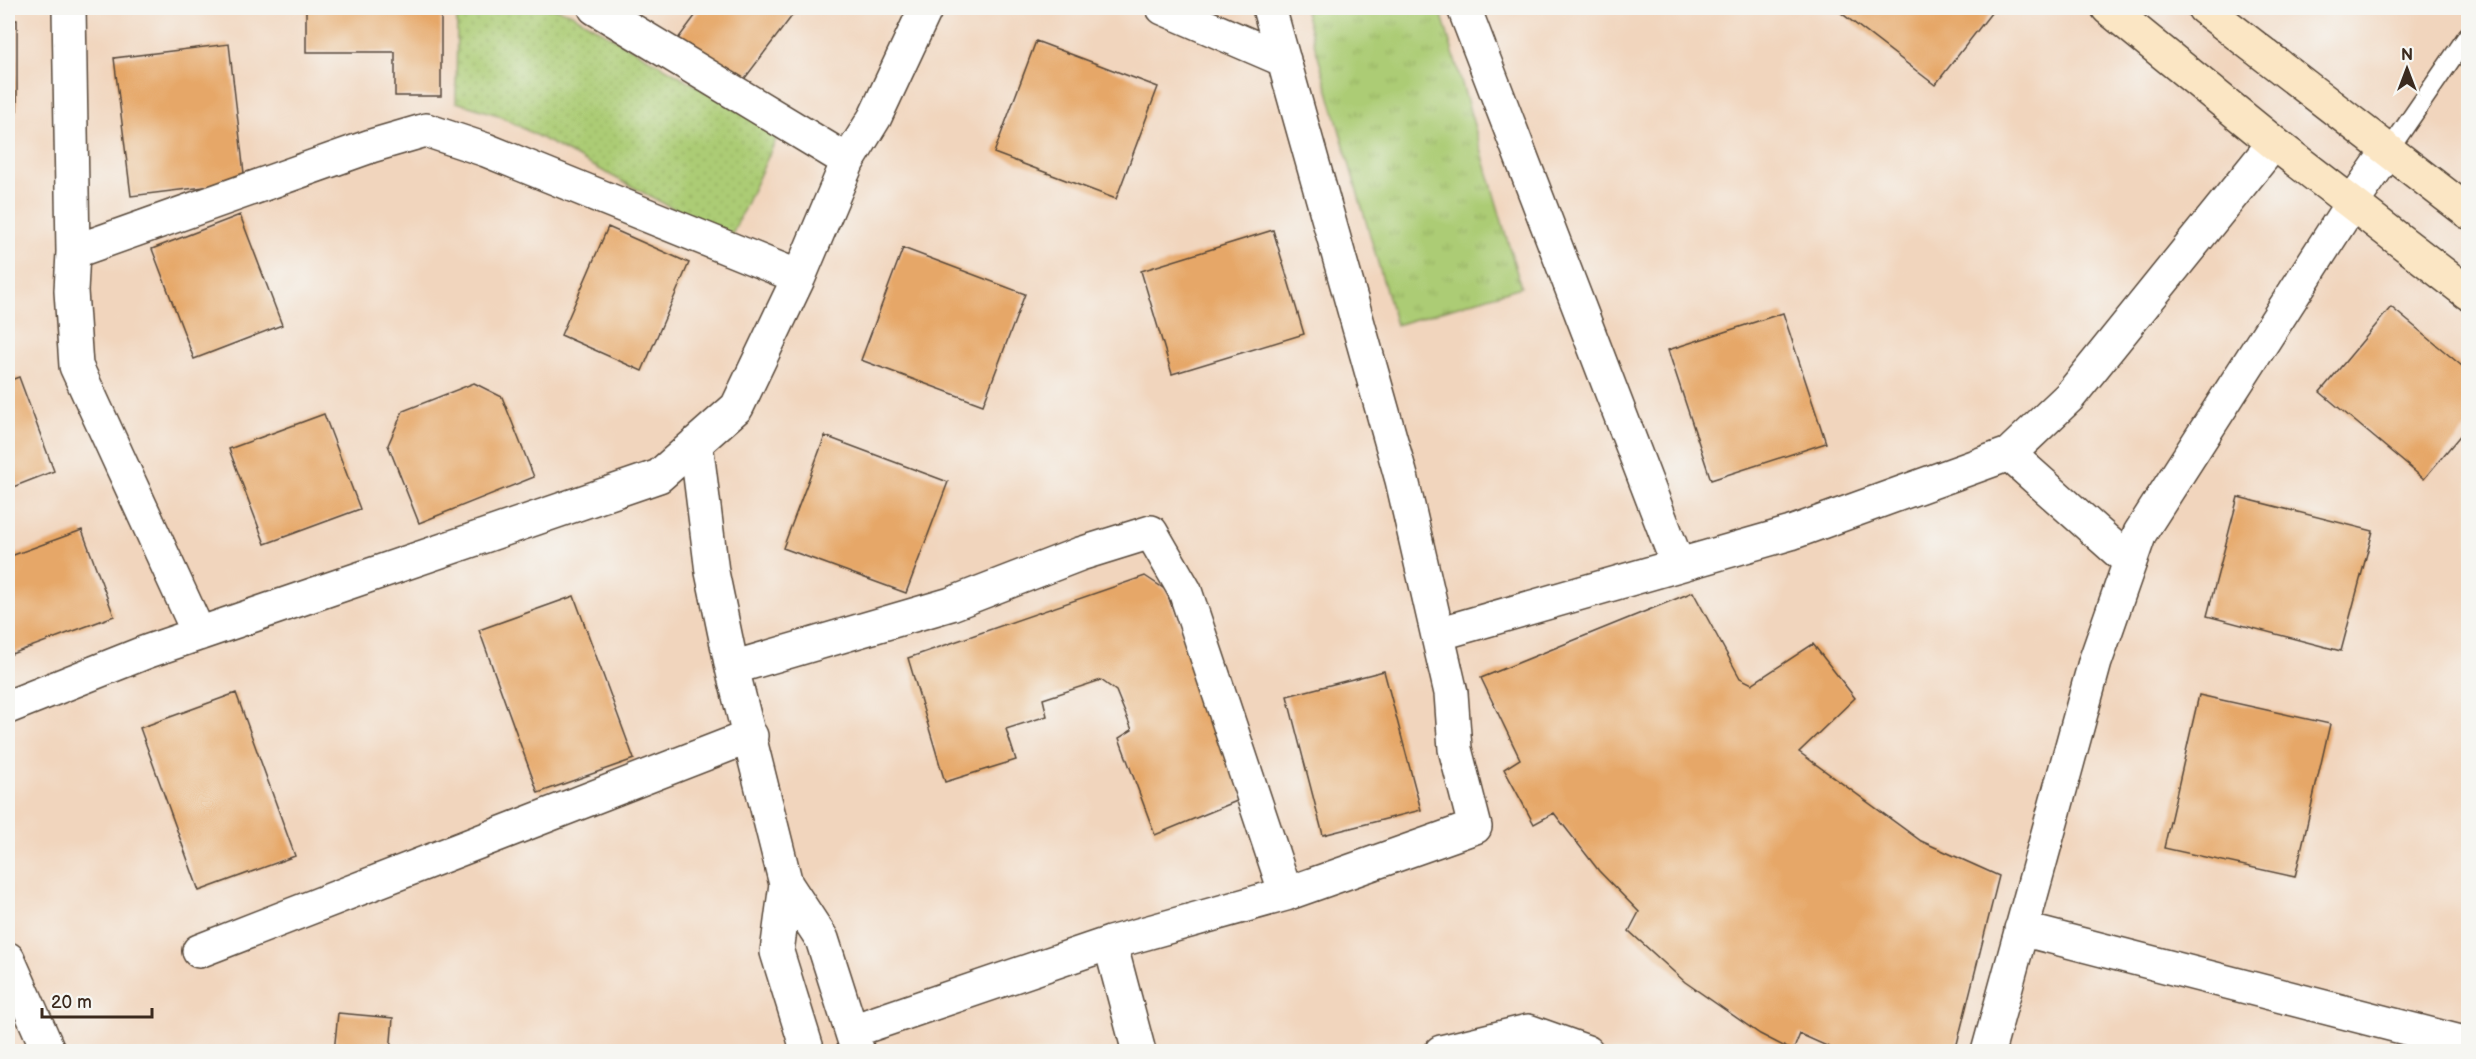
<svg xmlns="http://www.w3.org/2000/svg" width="2476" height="1059" viewBox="0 0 2476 1059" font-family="'Balsamiq Sans',sans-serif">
  <defs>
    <pattern id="grass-tufts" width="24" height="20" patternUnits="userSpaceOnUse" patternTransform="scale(1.5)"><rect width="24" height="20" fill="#accc74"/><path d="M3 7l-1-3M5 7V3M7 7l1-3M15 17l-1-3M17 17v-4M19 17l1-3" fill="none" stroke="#95af64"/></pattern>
    <pattern id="park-dots" width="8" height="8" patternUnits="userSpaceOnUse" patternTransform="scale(1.5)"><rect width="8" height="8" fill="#accc74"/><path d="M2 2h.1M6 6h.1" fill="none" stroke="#95af64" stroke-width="1.8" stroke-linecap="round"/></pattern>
  </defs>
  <rect width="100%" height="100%" fill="#f6f6f2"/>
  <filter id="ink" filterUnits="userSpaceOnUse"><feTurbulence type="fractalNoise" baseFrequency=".0167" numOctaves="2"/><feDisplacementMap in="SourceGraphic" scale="12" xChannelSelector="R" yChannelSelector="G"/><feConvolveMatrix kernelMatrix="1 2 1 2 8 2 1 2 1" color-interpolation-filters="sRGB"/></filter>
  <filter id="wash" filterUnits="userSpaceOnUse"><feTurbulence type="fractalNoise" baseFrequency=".008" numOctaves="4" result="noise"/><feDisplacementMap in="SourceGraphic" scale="24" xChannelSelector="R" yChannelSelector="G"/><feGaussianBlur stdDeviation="1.35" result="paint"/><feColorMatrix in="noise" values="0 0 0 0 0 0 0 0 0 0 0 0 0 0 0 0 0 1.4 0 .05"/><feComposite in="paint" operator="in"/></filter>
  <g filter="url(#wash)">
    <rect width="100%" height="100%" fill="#f0e3c9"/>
    <path fill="#f1d5bd" d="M8 8H2468V1051H8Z"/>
    <path fill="url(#grass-tufts)" stroke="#747b49" stroke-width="1.5" d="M1304 8H1440L1521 287 1396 325Z"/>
    <path fill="url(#park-dots)" stroke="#747b49" stroke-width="1.5" d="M476 8H553L570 13 779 133 730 239 498 115 456 102 457 12Z"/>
    <g id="blocks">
      <path fill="#e6a768" d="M306 8H441V96H395V52H306Z
        M701 8H798L739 86 677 40Z
        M1843 8H1995L1935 85 1840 12Z
        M8 20H17V111H8Z
        M1036 41 1158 87 1116 199 994 153Z
        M229 44 245 182 131 196 114 58Z
        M240 215 282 325 194 359 152 249Z
        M608 227 689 263 642 371 561 335Z
        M1273 230 1304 334 1172 374 1141 271Z
        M903 248 1025 294 983 405 861 360Z
        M2391 307 2468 371V426L2424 479 2320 392Z
        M1783 313 1826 443 1711 480 1668 350Z
        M19 377 54 471 8 489V381Z
        M474 383 502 397 534 477 419 523 388 445 403 411Z
        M324 414 360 509 265 544 229 449Z
        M825 436 948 482 906 593 783 548Z
        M2238 497 2373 531 2341 651 2207 616Z
        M82 530 114 616 9 655 8 557Z
        M1145 576 1166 590 1244 798 1155 835 1119 738 1132 730 1116 691 1101 680 1043 699 1047 716 1006 729 1016 760 945 782 908 658Z
        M1693 592 1740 678 1752 684 1813 644 1855 698 1799 752 1921 841 1999 876 1955 1052H1840L1800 1034 1793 1051 1760 1034 1685 982 1629 931 1639 912 1599 871 1554 813 1534 824 1504 769 1520 759 1481 678Z
        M574 596 634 759 538 793 479 630Z
        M1384 671 1421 810 1323 835 1287 696Z
        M236 693 295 856 199 891 140 728Z
        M2199 695 2330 724 2295 877 2164 848Z
        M338 1013 393 1018 390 1052H334Z"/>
    </g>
  </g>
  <g filter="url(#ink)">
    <use href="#blocks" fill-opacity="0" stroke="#564638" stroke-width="1.5"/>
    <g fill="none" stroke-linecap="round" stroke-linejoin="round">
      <defs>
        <path id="lane" d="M2389 150 2468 35"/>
        <path id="street" d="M69 8 73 252 71 291 76 366 199 634
          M595 8 848 161
          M1163 8 1284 60
          M1464 8 1678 565
          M73 252 371 146 426 130 486 150 799 277
          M696 443 712 572 732 668 786 884 822 939 858 1052
          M2009 454 2130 562
          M1438 634 1791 533 2009 454 2069 397 2274 143
          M732 668 951 604 1080 554 1151 532 1185 591 1286 894
          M8 707 146 652 659 476 737 407 799 277 848 161 875 117 926 8
          M786 884 777 952 808 1052
          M2021 929 2468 1044
          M1110 943 1139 1052
          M199 951 751 736
          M8 959 49 1052
          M852 1031 1110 943 1286 894 1475 827 1455 749 1451 693 1402 480 1269 8
          M1441 1052 1528 1031 1587 1052
          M1988 1052 2095 662 2140 533 2352 203 2389 150"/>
        <path id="secondary" d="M2108 8 2274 143 2468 293
          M2204 8 2468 212"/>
      </defs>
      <use href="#lane" stroke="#564638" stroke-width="21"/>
      <use href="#street" stroke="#564638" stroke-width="36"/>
      <use href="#secondary" stroke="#564638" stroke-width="36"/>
      <use href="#lane" stroke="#fff" stroke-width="18"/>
      <use href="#street" stroke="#fff" stroke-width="33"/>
      <use href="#secondary" stroke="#fbe6c4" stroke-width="33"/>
    </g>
  </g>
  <rect width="2476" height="1059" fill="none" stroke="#f6f6f2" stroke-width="30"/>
  <g transform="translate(2407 69)" stroke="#f6f6f2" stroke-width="4.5" paint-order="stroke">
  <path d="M0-4.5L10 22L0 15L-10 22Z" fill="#3b2a1e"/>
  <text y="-9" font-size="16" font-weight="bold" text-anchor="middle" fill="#3b2a1e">N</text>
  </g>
  <path d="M42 1008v9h110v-9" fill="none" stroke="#3b2a1e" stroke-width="3"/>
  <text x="51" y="1008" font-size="18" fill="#3b2a1e" stroke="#f6f6f2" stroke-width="4.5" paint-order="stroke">20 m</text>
</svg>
